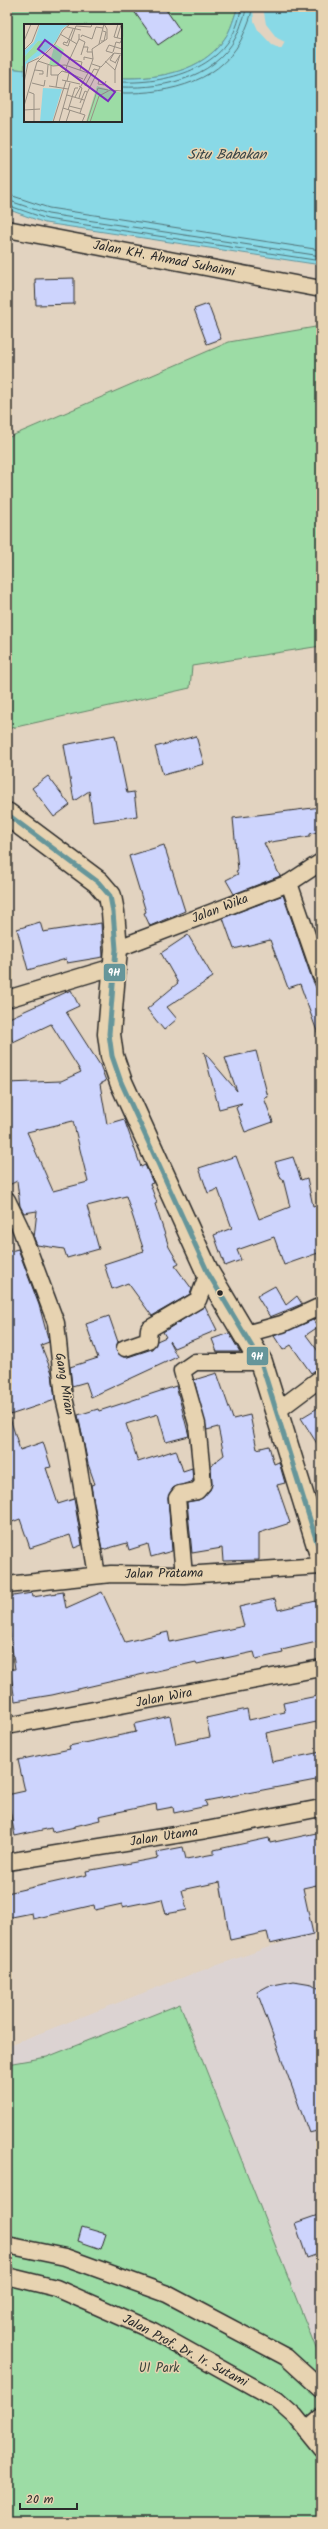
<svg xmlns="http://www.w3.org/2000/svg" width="328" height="2529" viewBox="0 0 328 2529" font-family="Kalam,sans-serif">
  <rect width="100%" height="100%" fill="#e2d3c0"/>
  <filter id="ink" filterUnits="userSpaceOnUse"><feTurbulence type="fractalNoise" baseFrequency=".025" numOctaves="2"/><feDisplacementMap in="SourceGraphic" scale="8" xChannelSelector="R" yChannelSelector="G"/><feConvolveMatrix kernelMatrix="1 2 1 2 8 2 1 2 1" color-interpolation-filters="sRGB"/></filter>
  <g filter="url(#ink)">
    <path fill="#dcd3d2" d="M321 1929V2522H7V2046L189 1975Z"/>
    <path fill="#9cdca5" stroke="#648468" d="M7 7H238C234 17 231 30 225 38 203 72 158 79 121 78V25H25V70L7 68Z
      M321 326V646L192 666 190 688 7 729V438L229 342Z
      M180 2004 317 2351 321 2522H7V2064L47 2057Z"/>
    <path fill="#89d9e6" stroke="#63939b" d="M238 7H321V265L45 223 7 209V68L25 70V121H121V78C158 79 203 72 225 38 231 30 234 17 238 7Z"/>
    <path fill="#e2d3c0" d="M253 7H263L266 24 277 38 285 42 281 49 272 45 258 30 254 21Z"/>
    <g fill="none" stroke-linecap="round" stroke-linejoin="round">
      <path stroke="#517176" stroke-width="1" d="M121 82C171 84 235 66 241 7
        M121 87C168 89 222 76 240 28 242 21 246 14 246 7
        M121 93C170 94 226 81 245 31 248 23 252 15 252 7
        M7 194 49 208 321 250
        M7 200 48 214 321 256
        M7 205 47 219 321 261"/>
    </g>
    <path fill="#cdd4fd" stroke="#2b2b2b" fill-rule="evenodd" d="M131 7H164L180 30 158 45Z
      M74 278V304L36 305 35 279Z
      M208 304 221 339 207 344 194 309Z
      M115 735 127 793 134 792 137 816 93 822 89 791 74 801 64 745Z
      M196 736 204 764 163 775 155 747Z
      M48 776 70 805 54 817 32 788Z
      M321 807V831L310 834V836L264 843 280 876 234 894 226 880 238 874 236 871 238 870 233 818Z
      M164 845 185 911 150 926 144 913 146 912 129 856Z
      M283 895 312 979 321 998V1036L319 1037 300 984 288 988 270 940 234 949 223 918Z
      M40 922 43 932 101 923 103 957 67 963 66 959 28 970 17 929Z
      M188 935 213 977 167 1007 177 1019 164 1030 147 1009 178 983 161 953Z
      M71 990 79 1006 66 1012 100 1065 106 1081 100 1084 107 1124 124 1119 141 1167 145 1165 153 1183 150 1184 157 1203 155 1204 169 1247 179 1264 175 1266 192 1289 190 1294 152 1316 128 1283 112 1289 104 1264 144 1251 126 1196 87 1206 99 1249 67 1258 64 1249 37 1245 34 1238 37 1211 24 1213 20 1206 17 1181 7 1186V1083L61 1081 81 1072 51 1024 13 1042 7 1030V1019ZM73 1121 88 1182 53 1191 27 1132Z
      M256 1051 268 1097 264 1098 273 1122 245 1132 236 1108 242 1103 219 1109 204 1052 237 1091 225 1058Z
      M236 1156 259 1219 290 1207 283 1179H281L275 1162 293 1157 301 1180 307 1178 313 1206 321 1203V1252L284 1265 274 1237 237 1250 241 1260 225 1266 214 1235 232 1228 218 1189 208 1193 199 1168Z
      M18 1249 39 1305 48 1338 49 1342 41 1345 52 1373 55 1400 7 1416V1299L11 1298 7 1277V1252Z
      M275 1286 286 1305 297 1296 302 1304 270 1317 257 1296Z
      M205 1306 217 1330 174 1348 169 1341 177 1357 91 1397 86 1382 72 1386 70 1367 98 1358 86 1324 109 1316 118 1342 116 1351 123 1357H128L152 1349 157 1341 166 1337 163 1332Z
      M313 1320 318 1327 306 1335 321 1355V1366L311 1373 291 1345 283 1350 274 1336Z
      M229 1333 240 1352H217L212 1339Z
      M217 1373 233 1419 250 1415 257 1449 269 1446 274 1464 279 1462 285 1483 277 1485 290 1523 259 1533V1560L223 1561 222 1548 192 1553 187 1502 199 1500 210 1490 212 1483 211 1465 224 1455 218 1427 207 1430 194 1380Z
      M176 1386 189 1436 166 1442 158 1414 126 1424 138 1462 176 1450 183 1471 192 1468 193 1481 173 1488 168 1498 172 1551 151 1557 148 1544 129 1550 127 1543 102 1550 91 1485 95 1484 88 1464 78 1415 98 1409 99 1411Z
      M321 1406V1450L301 1418Z
      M10 1418 20 1450 43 1442 51 1467 46 1468 58 1504 74 1499 82 1545 74 1548 70 1535 30 1548 20 1519 7 1524V1419Z
      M63 1592 66 1608 102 1592 125 1642 168 1632 170 1642 244 1626 239 1607 275 1599 278 1610 316 1601 321 1624V1641L282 1650 283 1653 256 1659 254 1652 197 1664 196 1662 52 1695 15 1701 10 1669H15L7 1615V1597L32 1593 33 1597Z
      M317 1696 321 1721 266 1733 272 1762 321 1752V1779L205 1801 207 1806 174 1813 173 1807 157 1810 156 1804 99 1816 100 1820 75 1826V1827L52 1832 51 1828 15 1836 7 1795 25 1791 18 1760 70 1749 69 1746 136 1732 134 1724 170 1716 176 1744 210 1737 206 1718 247 1709 249 1720 285 1712 283 1703Z
      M321 1832V1884L303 1888 313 1934 270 1944 267 1932 230 1940 220 1882 182 1890 187 1910 166 1914 162 1899 122 1907V1904L95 1910 94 1905 33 1919 32 1913 7 1918V1893L87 1875 86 1871 158 1858 157 1852 183 1847 186 1859 214 1854V1850L269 1838 270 1843Z
      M294 1981 312 1984 321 1990V2130L309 2133 257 1992 268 1986Z
      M321 2214V2253L307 2258 295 2223Z
      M82 2227 106 2234 101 2249 78 2241Z"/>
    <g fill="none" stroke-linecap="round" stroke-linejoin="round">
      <defs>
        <path id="street" d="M7 229 321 289
          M289 883 321 976
          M116 949 289 883 321 862
          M7 999 113 967
          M7 1200 20 1227 56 1323 64 1398 74 1440 97 1575
          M245 1334 282 1324 321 1306
          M125 1348 148 1340 149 1329 198 1300 208 1273
          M277 1411 321 1378
          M184 1575 177 1498 180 1494 197 1491 203 1484 197 1424 182 1371 195 1362H261
          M7 1585 111 1574 184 1575 321 1566
          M7 1726 321 1668
          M7 1862 206 1830 321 1808
          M7 2245 65 2257 167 2294 286 2357 321 2389
          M7 2276 56 2288 153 2331 277 2400 295 2416 321 2448
          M306 2430 321 2417"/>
        <path id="secondary" d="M7 814 98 882 110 896 113 912 116 949 109 1034 112 1056 121 1082 208 1273 261 1362 321 1555"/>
      </defs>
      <use href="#street" stroke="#2b2b2b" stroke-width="19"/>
      <use href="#secondary" stroke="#2b2b2b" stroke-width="25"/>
      <use href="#street" stroke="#e7d3b1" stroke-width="16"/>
      <use href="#secondary" stroke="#e7d3b1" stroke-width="22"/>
      <defs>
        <path id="bus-1" d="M7 814 98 882 110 896 113 912 116 949 109 1034 112 1056 121 1082 208 1273 261 1362 321 1555"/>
      </defs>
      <use href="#bus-1" stroke="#e7d3b1" stroke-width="8"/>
      <use href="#bus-1" stroke="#66969a" stroke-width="5"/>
    </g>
  </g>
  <circle fill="#2b2b2b" stroke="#e7d3b1" stroke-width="1.5" cx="220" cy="1293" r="3.5"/>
  <g text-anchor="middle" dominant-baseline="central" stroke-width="3" stroke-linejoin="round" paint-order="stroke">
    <g font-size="13" fill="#2b2b2b" stroke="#e7d3b1">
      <text transform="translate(164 259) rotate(11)">Jalan KH. Ahmad Suhaimi</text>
      <text transform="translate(220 909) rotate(-21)">Jalan Wika</text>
      <text transform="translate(64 1384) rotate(81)">Gang Miran</text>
      <text transform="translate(164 1574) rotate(-1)">Jalan Pratama</text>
      <text transform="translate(164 1698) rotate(-11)">Jalan Wira</text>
      <text transform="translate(164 1837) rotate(-9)">Jalan Utama</text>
      <text transform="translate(185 2351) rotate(28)">Jalan Prof. Dr. Ir. Sutami</text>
    </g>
    <g font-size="13" fill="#3c463d" stroke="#e7d3b1">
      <text x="159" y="2368">UI Park</text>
    </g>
    <g font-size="14" font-style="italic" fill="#394547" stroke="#e7d3b1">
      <text x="227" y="155">Situ Babakan</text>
    </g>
  </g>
  <g transform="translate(24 24)">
    <rect width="98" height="98" fill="#e2d3c0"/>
    <path d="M14 17H18L20 22 0 39V33ZM31 20 40 26 34 42 25 41ZM73 62 98 69V98H62Z" fill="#9cdca5"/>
    <path d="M16 0H45L38 5 32 17 21 28 2 40 0 56V39L20 21 18 17H14L0 33V27L10 18ZM19 64 38 65 28 98H16Z" fill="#89d9e6"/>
    <path fill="none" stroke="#999084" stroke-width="1" d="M94 0 90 13 98 15M43 3 57 6M36 10 53 20M55 10V15L61 18 57 31M57 13 58 11 68 15 72 3 79 4M93 14 97 1M46 16 44 22 39 20 40 18 43 19 49 5M47 16 52 2 67 3 68 0M0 17 7 0M77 17H80L82 8 79 7M75 20 80 0M59 23H64L63 28H68M0 26 8 18 15 0M89 28 92 18 96 19 98 15M89 29 82 27 85 21 98 25M90 29 86 36 92 39M44 35 58 38 56 46M60 36V33L69 35M14 37 29 42 41 41 64 49 69 35 68 25 83 15V5L80 0M81 37 91 46V59M68 40 77 43 90 29 98 30M43 41 55 15M27 42V51H34M11 46 19 47V50H15M91 46 96 31 91 39M45 49 59 55M23 53 24 41M38 56 56 60M75 56 74 60 80 61 82 57M43 57 45 49 41 48 43 42M0 59 4 39 15 34M8 59 20 62 21 56M46 59 39 84 61 91 58 98M25 62 44 65M61 62 70 45 74 46M32 63 34 51 38 47 41 48M5 68 10 70V98M43 71 60 76M51 73 64 49M55 74 58 64 55 62M56 79 61 67 63 68M0 82 13 38 31 20 39 6 46 0M45 82 57 85M0 86 16 85M44 86 51 64H54M56 89 63 69 76 43M29 98 42 57M35 98 39 84M42 98 46 86M63 98 74 64 84 66M66 98 75 72 86 66 98 67"/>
    <path fill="#7b2cbf" fill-opacity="0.15" stroke="#7b2cbf" stroke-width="2" d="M21 16 91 68 84 77 14 25Z"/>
    <rect width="98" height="98" fill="none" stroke="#2b2b2b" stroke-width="2"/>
  </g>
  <g stroke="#e7d3b1" stroke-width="1.5">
    <rect x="103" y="963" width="23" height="19" rx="4" fill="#66969a"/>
    <rect x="246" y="1346" width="23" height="20" rx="4" fill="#66969a"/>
  </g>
  <g font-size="11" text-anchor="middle" font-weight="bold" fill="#fff">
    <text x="114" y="976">9H</text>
    <text x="257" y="1360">9H</text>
  </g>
  <rect width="328" height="2529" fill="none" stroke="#e7d3b1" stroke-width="24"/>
  <rect x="12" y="12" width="304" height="2505" fill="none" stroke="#2b2b2b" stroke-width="1.5" filter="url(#ink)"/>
  <path d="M20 2503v6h57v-6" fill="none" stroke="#2b2b2b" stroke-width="2"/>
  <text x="26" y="2503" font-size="12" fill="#2b2b2b" stroke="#e7d3b1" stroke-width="3" paint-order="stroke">20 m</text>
</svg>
